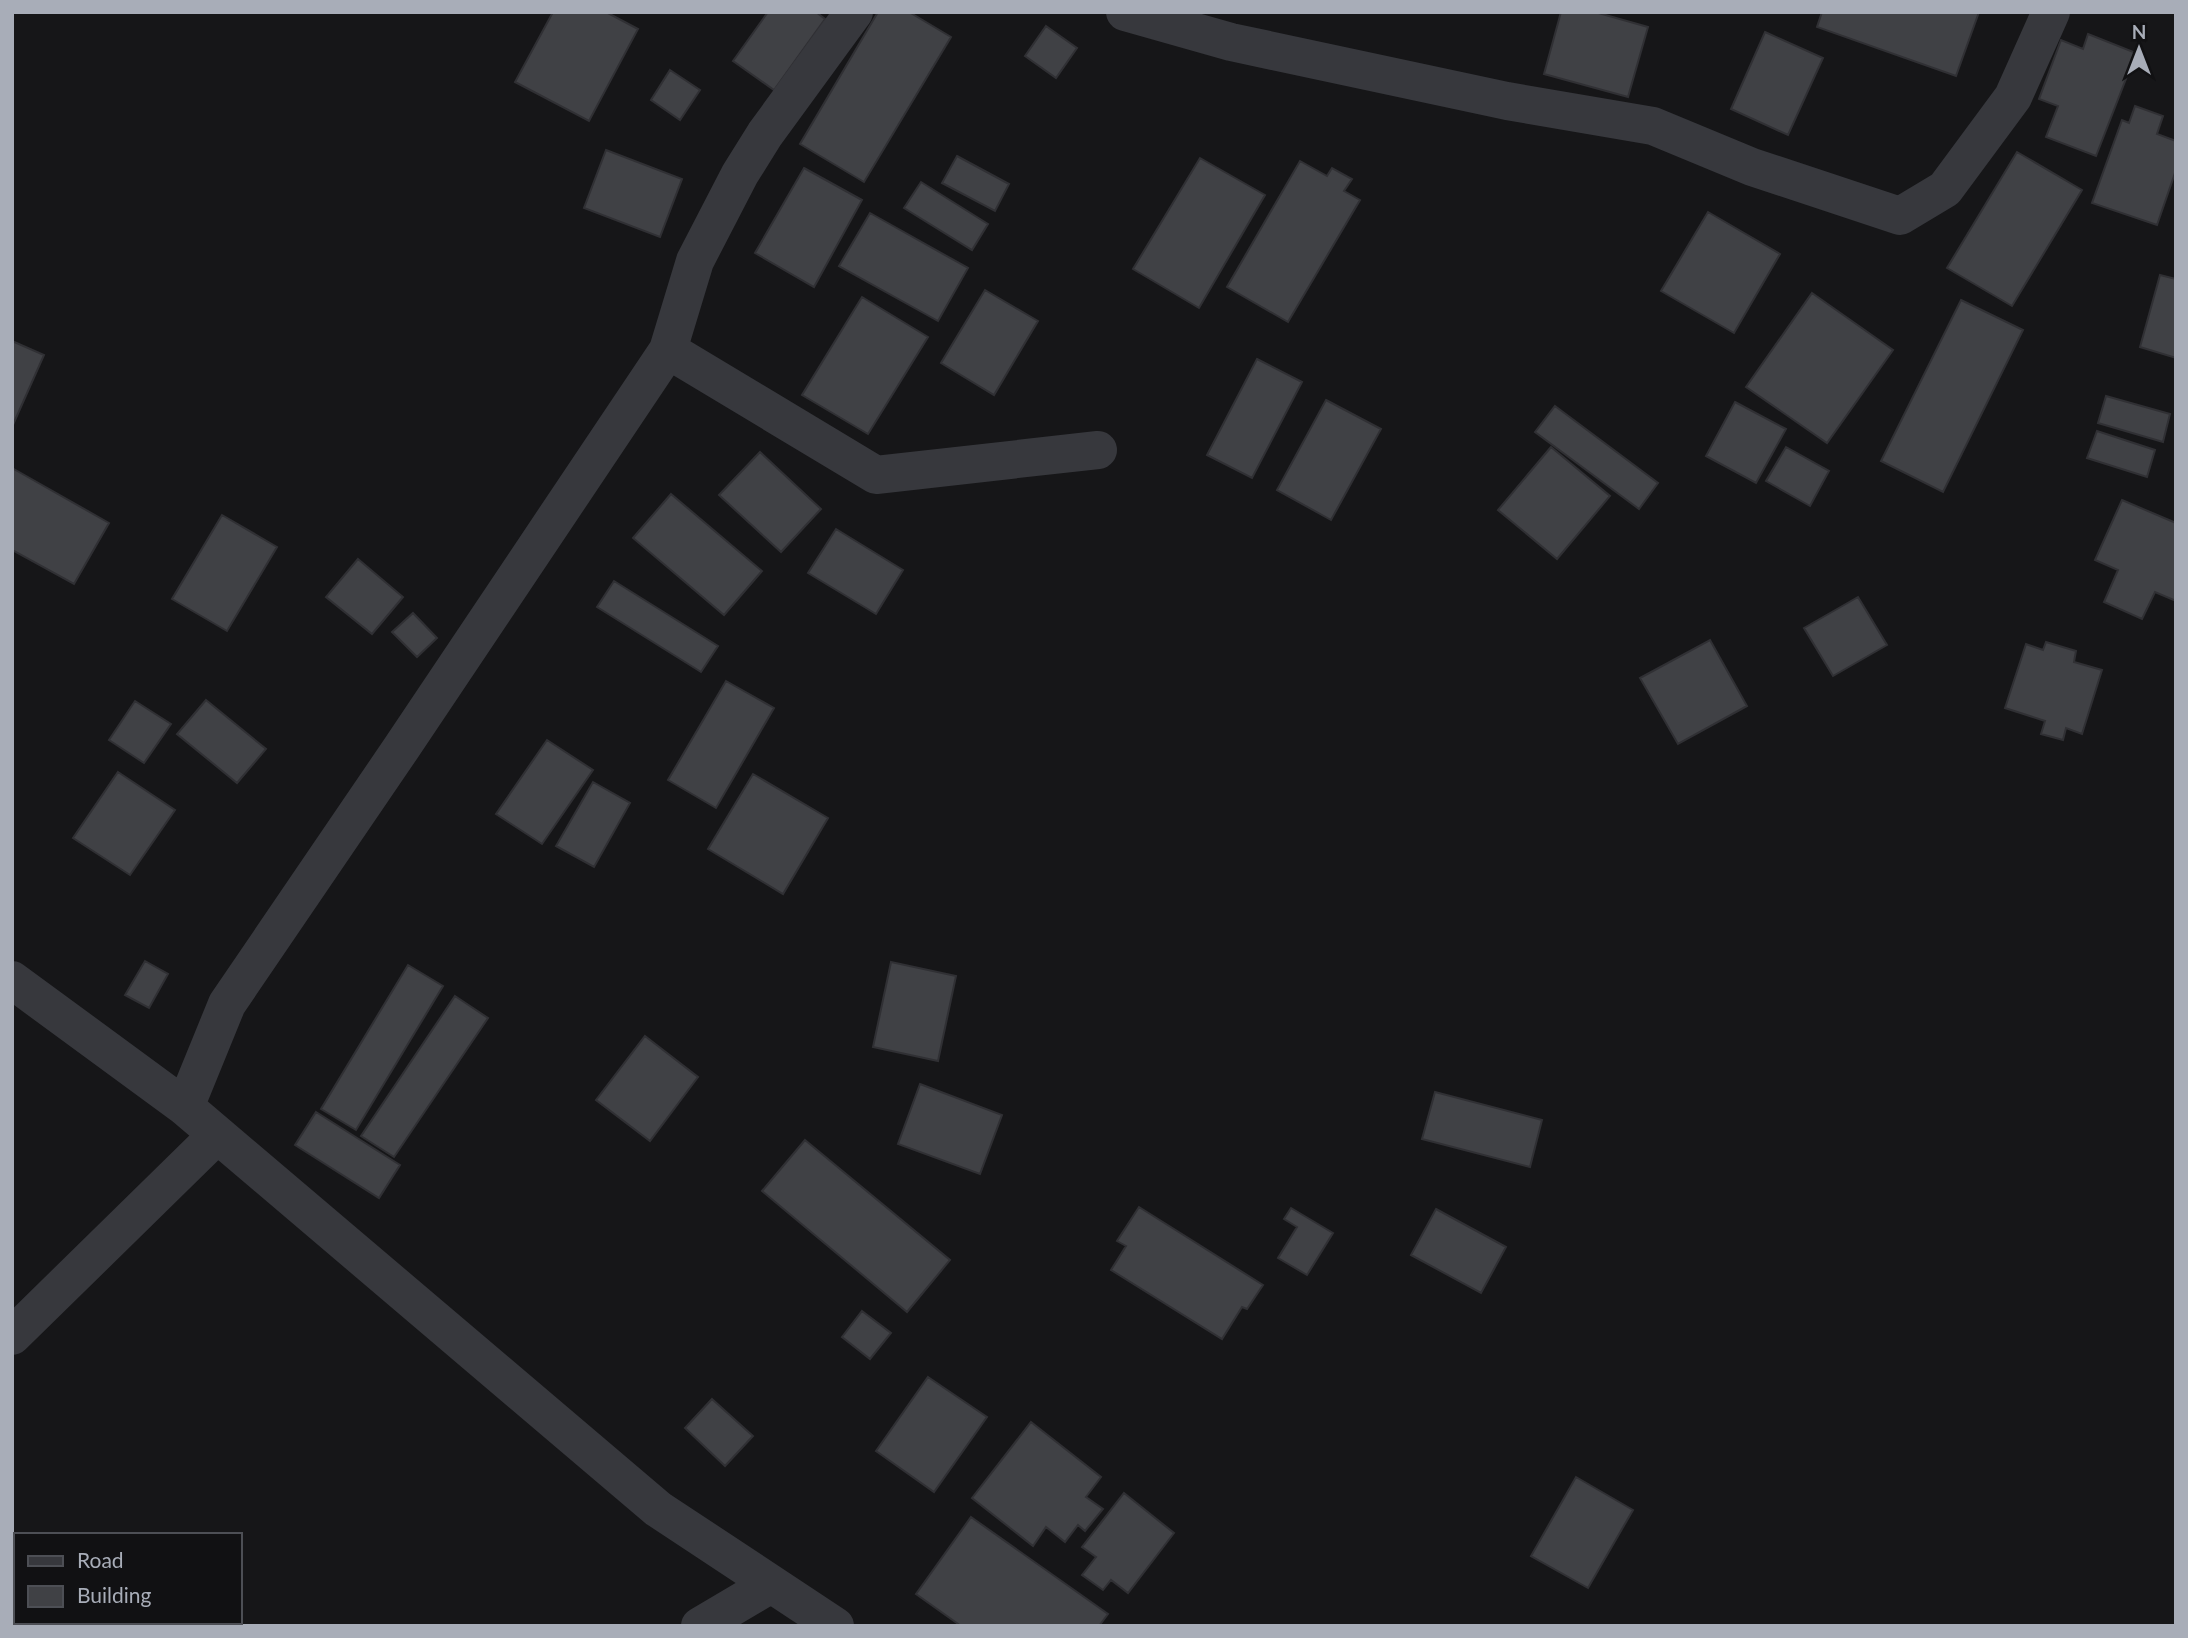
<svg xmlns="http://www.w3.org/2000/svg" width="2188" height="1638" viewBox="0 0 2188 1638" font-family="Lato,sans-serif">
  <rect width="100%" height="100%" fill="#161618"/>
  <path fill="#404145" stroke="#303034" stroke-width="2" d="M553 12H606L638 29 589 121 515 82Z
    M768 12H816L825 19 774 90 733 61Z
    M878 12H909L951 37 864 182 800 144Z
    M1561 12H1595L1648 27 1628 97 1544 74Z
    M1822 12H1979L1956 76 1817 27Z
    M1046 26 1077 48 1056 78 1025 56Z
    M1765 32 1823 58 1788 135 1731 109Z
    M2088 34 2136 53 2096 156 2046 137 2058 106 2039 99 2061 40 2083 49Z
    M670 70 700 90 680 120 651 100Z
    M2135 106 2163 116 2157 134 2176 141V170L2157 225 2092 203 2122 120 2129 123Z
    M606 150 682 179 660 237 584 208Z
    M2017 152 2082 190 2012 306 1947 268Z
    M957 156 1009 184 995 211 942 183Z
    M1200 158 1265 195 1199 308 1133 269Z
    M1300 161 1327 176 1332 168 1352 179 1344 191 1360 200 1288 322 1227 287Z
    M804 168 862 200 814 287 755 253Z
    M921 182 988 224 972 250 904 208Z
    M1708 212 1780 254 1734 333 1661 291Z
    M870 213 968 268 938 321 839 266Z
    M2160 275 2176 279V358L2140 347Z
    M985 290 1038 321 994 395 941 363Z
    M1812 293 1893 350 1827 443 1746 387Z
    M862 297 928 337 868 434 802 395Z
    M1961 300 2023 330 1943 492 1881 461Z
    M12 341 44 355 12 427Z
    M1257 359 1302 382 1252 478 1207 455Z
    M2106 396 2170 414 2163 442 2098 423Z
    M1326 400 1381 429 1331 520 1277 490Z
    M1735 402 1786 429 1756 483 1706 456Z
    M1555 406 1658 483 1639 509 1535 432Z
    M2097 431 2155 450 2147 477 2087 458Z
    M1551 447 1610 496 1557 559 1498 510Z
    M1786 447 1829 471 1810 506 1766 481Z
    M760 452 821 509 781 552 719 495Z
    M12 468 109 523 74 584 12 550Z
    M671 494 762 571 724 615 633 538Z
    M2122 500 2176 523V601L2155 592 2142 619 2104 602 2118 570 2095 560Z
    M222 515 277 547 227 631 172 599Z
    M836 529 903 570 876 614 808 573Z
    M358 559 403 597 372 634 326 597Z
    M614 581 718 646 701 672 597 607Z
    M1858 597 1887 645 1833 676 1804 628Z
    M413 613 437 638 417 657 392 632Z
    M1710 640 1747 706 1678 744 1640 678Z
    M2046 642 2076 651 2074 662 2102 670 2082 734 2066 728 2063 740 2041 734 2045 721 2005 708 2026 644 2043 650Z
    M726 681 774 708 716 808 668 780Z
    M206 700 266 749 237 783 177 734Z
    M135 701 171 724 144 763 109 740Z
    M547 740 593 770 542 844 496 814Z
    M118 772 175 810 130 875 73 838Z
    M753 774 828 818 783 894 708 849Z
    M593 782 630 803 594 867 556 846Z
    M145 961 168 974 149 1008 125 995Z
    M891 962 956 976 938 1061 873 1047Z
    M408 965 443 986 356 1130 321 1109Z
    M455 996 488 1018 394 1157 361 1136Z
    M645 1036 698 1077 650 1141 596 1100Z
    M920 1084 1002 1115 980 1174 898 1144Z
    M1435 1092 1542 1120 1530 1167 1422 1139Z
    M316 1112 400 1165 379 1198 295 1145Z
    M805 1140 950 1260 907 1312 762 1191Z
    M1139 1207 1263 1285 1247 1309 1242 1307 1222 1339 1111 1270 1126 1246 1117 1241Z
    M1291 1208 1333 1233 1307 1275 1278 1258 1297 1227 1284 1219Z
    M1436 1209 1506 1247 1481 1293 1411 1255Z
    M862 1311 891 1333 870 1359 842 1337Z
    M928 1377 987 1417 934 1492 876 1451Z
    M712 1399 753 1436 725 1466 685 1428Z
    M1031 1422 1101 1477 1086 1497 1103 1509 1085 1531 1078 1525 1065 1542 1046 1527 1033 1546 972 1498Z
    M1576 1477 1633 1510 1588 1588 1531 1556Z
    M1124 1493 1174 1533 1128 1593 1111 1580 1103 1590 1082 1575 1096 1557 1082 1547Z
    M971 1517 1108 1614 1099 1626H961L916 1594Z"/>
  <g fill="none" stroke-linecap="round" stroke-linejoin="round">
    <path stroke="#37383d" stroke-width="38" d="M1125 12 1231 42 1507 101 1653 126 1752 167 1900 216 1945 189 2013 97 2051 12
      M668 350 876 475 1098 450
      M12 980 185 1107 658 1509 835 1626
      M185 1107 227 1004 402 747 668 350 695 261 740 174 765 134 854 12
      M12 1336 217 1135
      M700 1626 771 1584"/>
  </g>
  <rect width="2188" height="1638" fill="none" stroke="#a8adb8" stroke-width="28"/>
  <rect x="14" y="1533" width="228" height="91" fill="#111113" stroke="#4d4f55" stroke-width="2"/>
  <rect x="28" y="1556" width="35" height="10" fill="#37383d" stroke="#4d4f55" stroke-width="2"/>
  <text x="77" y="1568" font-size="21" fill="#a8adb8">Road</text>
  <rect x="28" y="1586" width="35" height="21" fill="#404145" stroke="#4d4f55" stroke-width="2"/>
  <text x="77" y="1603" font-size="21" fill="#a8adb8">Building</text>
  <g transform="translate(2139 49)" stroke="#111113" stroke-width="5" paint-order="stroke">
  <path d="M0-5L12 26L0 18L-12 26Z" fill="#a8adb8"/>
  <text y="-10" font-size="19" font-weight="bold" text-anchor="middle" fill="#a8adb8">N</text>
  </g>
</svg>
